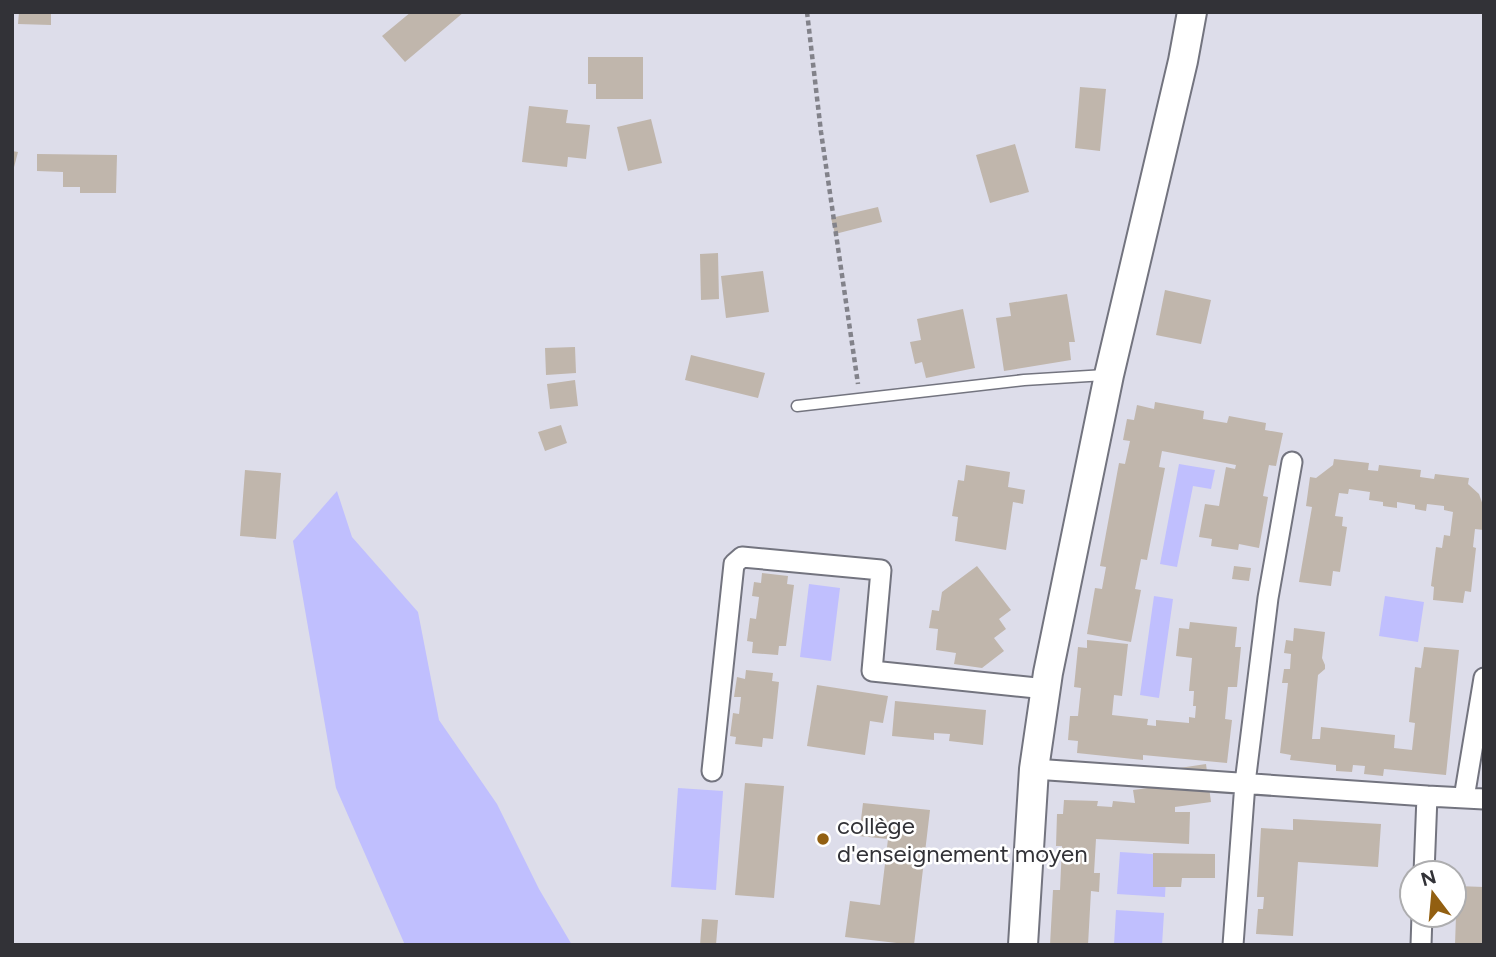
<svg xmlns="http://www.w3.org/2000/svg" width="1496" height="957" viewBox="0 0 1496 957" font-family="Figtree,sans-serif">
  <rect width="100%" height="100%" fill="#ddddea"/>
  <path fill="#c0bffe" d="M1179 464 1215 470 1211 489 1193 486 1177 567 1160 564Z
    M337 491 352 537 418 612 439 720 497 804 539 889 572 945H405L336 788 293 541Z
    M809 584 840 588 831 661 800 657Z
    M1154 596 1173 599 1159 698 1140 695Z
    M1385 596 1424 602 1418 642 1379 636Z
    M678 788 723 791 716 890 671 887Z
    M1120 852 1167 855 1165 897 1117 894Z
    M1116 910 1164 913 1162 945H1114Z"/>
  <path fill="#c0b6ac" d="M19 12H51V25L18 24Z
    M411 12H464L405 62 382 36Z
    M588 57H643V99H596V84H588Z
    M1080 87 1106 89 1100 151 1075 148Z
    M529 106 568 110 566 123 590 125 586 159 568 157 567 167 522 162Z
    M651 119 662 163 628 171 617 127Z
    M1015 144 1029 192 990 203 976 155Z
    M12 151 18 152 13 171H12Z
    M37 154 117 155 116 193H80V187H63V172L37 171Z
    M878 207 882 222 835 234 831 218Z
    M718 253 719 299 701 300 700 254Z
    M763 271 769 312 726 318 721 276Z
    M1165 290 1211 300 1201 344 1156 335Z
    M1067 294 1075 342H1069L1071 360 1004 371 996 318 1011 316 1009 303Z
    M963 309 975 368 926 378 922 362 915 364 910 342 921 340 917 319Z
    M575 347 576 373 546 375 545 348Z
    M691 355 765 373 758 398 685 380Z
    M575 380 578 406 550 409 547 384Z
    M1155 402 1204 411 1203 419 1227 423 1229 416 1266 423 1265 430 1283 433 1276 466 1269 465 1263 496 1268 497 1259 548 1239 544 1238 550 1211 546 1212 539 1199 537 1205 504 1219 506 1226 467 1235 469 1236 465 1162 451 1159 467 1165 468 1147 560 1141 559 1135 589 1141 590 1131 642 1087 634 1095 588 1102 589 1106 567 1100 566 1119 463 1125 464 1130 441 1123 440 1127 419 1134 420 1137 405 1154 409Z
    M561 425 567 443 545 451 538 432Z
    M1334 459 1369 463 1368 470 1378 471 1379 465 1421 470 1420 477 1434 479 1435 474 1469 478 1468 484 1479 494 1484 508V530L1475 529 1473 547 1476 548 1471 592 1465 591 1463 603 1433 600 1434 587 1431 586 1436 547 1442 548 1444 535 1450 536 1453 512 1444 510V506L1427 504 1426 511 1415 509V505L1397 502V508L1383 506V502L1369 500 1370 492 1349 489 1348 494 1339 493 1335 516 1343 517 1342 526 1347 527 1340 572 1333 571 1331 586 1299 582 1312 507 1306 506 1310 477 1316 478 1333 465Z
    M966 465 1010 472 1008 487 1025 490 1023 504 1013 502 1006 550 955 541 958 517 952 516 958 480 964 481Z
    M245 470 281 473 276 539 240 536Z
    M977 566 1011 610 999 619 1006 629 994 638 1004 651 982 668 954 664 956 653 936 650 938 629 929 628 932 610 939 611 942 592Z
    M1234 566 1251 568 1249 581 1232 579Z
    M762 573 788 576 787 584 794 585 786 646H779L778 655 752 653 753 642 747 641 750 618 756 619 759 597 752 596 754 582 761 583Z
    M1190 622 1237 627 1235 647H1241L1237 687H1228L1225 719 1232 720 1227 763 1143 755V760L1077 753 1078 741 1068 740 1070 716H1078L1081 688 1074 687 1078 647 1087 648V640L1128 644 1122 696 1114 695 1112 715 1148 719 1147 725 1156 726V720L1189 723V717L1195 718 1196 706H1193L1194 691H1189L1192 658 1176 656 1179 628 1189 629Z
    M1294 628 1325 632 1322 658 1325 665V669L1318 675 1312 739H1320L1321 727 1395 735 1394 748 1412 750 1415 723 1409 722 1415 667 1421 668 1424 647 1459 650 1446 775 1384 769 1383 776 1364 774 1365 766 1353 765 1352 772 1336 771V765L1290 760 1291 755 1280 753 1288 683H1282L1284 669H1290L1291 654 1284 653 1286 640 1293 641Z
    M746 670 773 673 772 681 779 682 773 739 763 738 762 747 735 744 736 737 730 736 733 713 739 714 741 697H734L737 677 745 679Z
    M817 685 888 696 883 723 870 721 865 755 807 746Z
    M895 701 986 710 983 745 949 741 950 734 934 733V740L892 736Z
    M1206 764 1211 802 1175 807V812H1190L1189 844 1096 839 1094 873H1100L1099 892 1091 891 1088 945H1050L1053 890H1060L1062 846H1056L1057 814H1063L1064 800 1098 801 1097 806 1112 807 1113 801 1135 803 1133 790 1148 788 1146 773Z
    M745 783 784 786 774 898 735 895Z
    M863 803 930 810 914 945 845 937 850 901 880 905 888 839 859 836Z
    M1293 819 1381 824 1378 867 1298 862 1293 936 1256 934 1258 909H1263L1264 897H1257L1261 828 1293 830Z
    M1153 853 1215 854V878H1182L1181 887H1153Z
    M1457 886 1484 887V945H1455Z
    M702 919 718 920 716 945H700Z"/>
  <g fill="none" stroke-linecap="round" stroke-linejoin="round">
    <defs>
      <path id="lane" d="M797 406 1024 380 1105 375"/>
      <path id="street" d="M1034 769 1427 796 1424 873
        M712 771 734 564 742 557 881 570 872 671 1046 689
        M1427 796 1484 799
        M1464 798 1484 678
        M1233 945 1245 783 1268 598 1292 462
        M1421 945 1422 915"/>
      <path id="secondary" d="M1023 945 1034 769 1048 673 1109 375 1183 61 1192 12"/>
    </defs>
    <use href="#lane" stroke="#73747f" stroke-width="13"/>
    <use href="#street" stroke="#73747f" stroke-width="23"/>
    <use href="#secondary" stroke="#73747f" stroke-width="32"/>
    <path stroke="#82828a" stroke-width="4.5" stroke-dasharray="5 3.5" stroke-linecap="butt" d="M807 12 821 132 858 384"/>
    <use href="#lane" stroke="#fff" stroke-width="10"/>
    <use href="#street" stroke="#fff" stroke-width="19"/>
    <use href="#secondary" stroke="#fff" stroke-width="28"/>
  </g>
  <circle fill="#925f11" stroke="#fff" stroke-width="2.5" cx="823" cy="839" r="7"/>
  <g text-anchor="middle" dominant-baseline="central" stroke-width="5" stroke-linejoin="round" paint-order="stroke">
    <g font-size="24" fill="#323237" stroke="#fff" text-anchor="start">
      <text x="837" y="825">collège<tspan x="837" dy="28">d'enseignement moyen</tspan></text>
    </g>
  </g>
  <rect width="1496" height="957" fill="none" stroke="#323237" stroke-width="28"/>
  <g transform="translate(1433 894) rotate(344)"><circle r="33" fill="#ffffff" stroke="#adadaf" stroke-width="2"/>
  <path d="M0-5L12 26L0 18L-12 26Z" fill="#925f11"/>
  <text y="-10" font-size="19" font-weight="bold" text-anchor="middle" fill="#323237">N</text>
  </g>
</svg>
